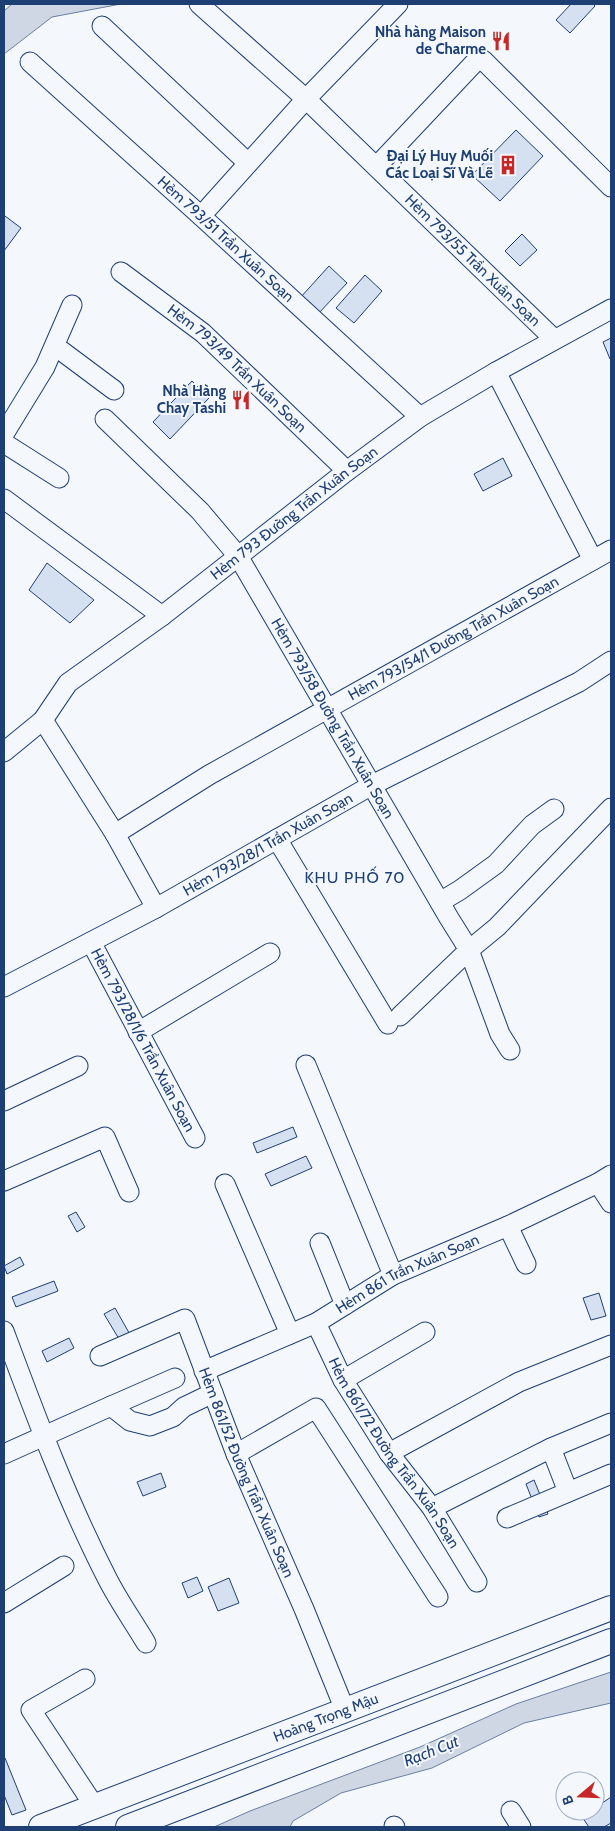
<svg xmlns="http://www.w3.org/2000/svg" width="615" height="1831" viewBox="0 0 615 1831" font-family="Cabin,sans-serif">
  <rect width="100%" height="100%" fill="#f4f7fb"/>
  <path fill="#cfd7e4" stroke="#687fa3" d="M12 4H121L52 17 4 54V11Z
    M611 1672V1703L524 1723 432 1768 341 1793 293 1821 290 1827H214L250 1811 420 1747 516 1704Z"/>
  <path fill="#d5e0f0" stroke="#1d3f73" d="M571 4H593L595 6 570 33 556 20Z
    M516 130 543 156 500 201 472 175Z
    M5 216 21 228 4 251V218Z
    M522 234 537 250 520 266 505 251Z
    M329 266 347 283 318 314 300 298Z
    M365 275 382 291 354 323 336 308Z
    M611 338V359H610L603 342Z
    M192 381 209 398 170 439 153 422Z
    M503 458 512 476 483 491 474 474Z
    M47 563 94 600 70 623 29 590Z
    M293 1127 297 1137 257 1153 253 1143Z
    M306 1156 312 1168 271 1186 265 1174Z
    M76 1212 85 1227 77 1232 68 1216Z
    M20 1257 24 1265 7 1274 4 1266Z
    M54 1281 58 1291 16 1307 12 1297Z
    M599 1293 606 1316 591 1320 583 1298Z
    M115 1308 132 1338 122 1344 104 1314Z
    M69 1338 74 1348 47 1362 42 1351Z
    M161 1473 166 1487 143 1496 137 1482Z
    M534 1480 548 1514 539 1517 526 1484Z
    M197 1577 203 1591 188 1598 182 1583Z
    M229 1578 239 1603 218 1611 208 1587Z
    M4 1758H5L26 1810 12 1815 4 1795Z
    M611 1797V1823L604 1827H589L582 1817 590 1811H595V1808Z"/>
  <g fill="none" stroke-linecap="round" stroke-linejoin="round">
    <defs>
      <g id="minor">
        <path id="s1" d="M199 4 306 99 554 339"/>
        <path d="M102 26 248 163"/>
        <path id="s2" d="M30 62 201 216 420 417"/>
        <path d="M377 166 476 61 483 60 611 187"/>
        <path d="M201 216 306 99 398 4"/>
        <path id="s3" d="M121 272 203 333 347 471"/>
        <path d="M55 346 114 390"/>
        <path d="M496 372 593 560"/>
        <path id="s4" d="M105 419 200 511 238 556 449 918 469 950 500 1034 510 1050"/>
        <path d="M4 434 45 367 72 305"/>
        <path d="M4 443 59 478"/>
        <path d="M4 499 162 616"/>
        <path d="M43 720 115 834 156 908"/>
        <path id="s5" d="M4 752 43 720 68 683 162 616 347 471 420 417 496 372 611 309"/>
        <path id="s6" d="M115 834 209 775 611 550"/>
        <path d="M277 839 388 1024"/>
        <path d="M440 902 460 890 496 864 532 825 554 809"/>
        <path id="s7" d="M91 942 195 1138"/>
        <path id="s8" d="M4 987 156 908 372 785 579 682 611 661"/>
        <path d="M400 1016 469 950 497 927 611 808"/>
        <path d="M138 1032 270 953"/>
        <path d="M306 1065 393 1275"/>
        <path d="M4 1101 78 1066"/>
        <path d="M4 1181 105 1137 129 1192"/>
        <path d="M598 1183 611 1203"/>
        <path d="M225 1184 290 1334"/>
        <path d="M508 1226 526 1264"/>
        <path d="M320 1243 345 1305"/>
        <path id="s9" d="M316 1323 343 1380 389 1453 432 1508 477 1582"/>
        <path d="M4 1331C35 1414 66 1498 107 1578 118 1600 133 1621 146 1643"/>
        <path id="s10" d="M100 1356 185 1319 236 1454 304 1609 345 1710"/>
        <path id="s11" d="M204 1371 316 1323 393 1275 508 1226 598 1183 611 1175"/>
        <path d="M343 1380 425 1332"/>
        <path d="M111 1406 175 1378"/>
        <path d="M551 1448 568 1492"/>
        <path d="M389 1453 519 1382 611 1345"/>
        <path d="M4 1454 111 1406 130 1421 150 1426 173 1417 184 1407 213 1393"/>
        <path d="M236 1454 316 1408 438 1597"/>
        <path d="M432 1508 551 1448 611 1423"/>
        <path d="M507 1518 611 1474"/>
        <path d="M4 1603 64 1566"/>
        <path d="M85 1679 31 1710 95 1807"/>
        <path d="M511 1811 521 1827"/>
        <path d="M394 1826 395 1827"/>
      </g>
      <g id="major">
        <path id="s12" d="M41 1827 611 1608"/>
        <path d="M128 1827 611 1641"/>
      </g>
    </defs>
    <use href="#minor" stroke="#1d3f73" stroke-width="21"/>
    <use href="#major" stroke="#1d3f73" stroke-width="26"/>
    <use href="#minor" stroke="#f4f7fb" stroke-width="19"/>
    <use href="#major" stroke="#f4f7fb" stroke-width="24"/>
  </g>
  <defs>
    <symbol id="restaurant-bare" viewBox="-9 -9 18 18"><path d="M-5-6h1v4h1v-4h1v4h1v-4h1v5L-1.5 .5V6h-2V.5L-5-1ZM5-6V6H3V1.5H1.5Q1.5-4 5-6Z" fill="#c62828" stroke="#f4f7fb" stroke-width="2.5" paint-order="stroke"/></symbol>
    <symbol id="building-bare" viewBox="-9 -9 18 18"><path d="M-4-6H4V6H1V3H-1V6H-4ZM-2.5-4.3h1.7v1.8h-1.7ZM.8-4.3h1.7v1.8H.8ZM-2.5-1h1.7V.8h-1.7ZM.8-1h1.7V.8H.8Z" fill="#c62828" stroke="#f4f7fb" stroke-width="2.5" paint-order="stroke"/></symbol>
  </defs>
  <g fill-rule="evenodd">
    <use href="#restaurant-bare" x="487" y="27" width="28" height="28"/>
    <use href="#building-bare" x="494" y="151" width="28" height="28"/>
    <use href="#restaurant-bare" x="227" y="386" width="28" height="28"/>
  </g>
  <g text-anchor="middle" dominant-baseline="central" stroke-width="4" stroke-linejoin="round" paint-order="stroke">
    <g font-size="15" font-weight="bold" fill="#1d3f73" stroke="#f4f7fb" text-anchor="end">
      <text x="486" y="32">Nhà hàng Maison<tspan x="486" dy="17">de Charme</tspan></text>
      <text x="493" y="156">Đại Lý Huy Muối<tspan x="493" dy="17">Các Loại Sĩ Và Lẽ</tspan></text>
      <text x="226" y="391">Nhà Hàng<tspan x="226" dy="17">Chay Tashi</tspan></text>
    </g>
    <g font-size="15" fill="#1d3f73" stroke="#f4f7fb">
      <text stroke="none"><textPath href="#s2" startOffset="264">Hẻm 793/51 Trần Xuân Soạn</textPath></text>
      <text stroke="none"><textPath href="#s1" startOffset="375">Hẻm 793/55 Trần Xuân Soạn</textPath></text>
      <text stroke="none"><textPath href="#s3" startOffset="151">Hẻm 793/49 Trần Xuân Soạn</textPath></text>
      <text stroke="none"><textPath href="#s5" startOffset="378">Hẻm 793 Đường Trần Xuân Soạn</textPath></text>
      <text stroke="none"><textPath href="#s6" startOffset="391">Hẻm 793/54/1 Đường Trần Xuân Soạn</textPath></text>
      <text stroke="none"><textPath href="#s4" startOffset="379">Hẻm 793/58 Đường Trần Xuân Soạn</textPath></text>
      <text stroke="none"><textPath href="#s8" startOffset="300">Hẻm 793/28/1 Trần Xuân Soạn</textPath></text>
      <text stroke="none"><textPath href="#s7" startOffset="111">Hẻm 793/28/1/6 Trần Xuân Soạn</textPath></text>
      <text stroke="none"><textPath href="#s11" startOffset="226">Hẻm 861 Trần Xuân Soạn</textPath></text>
      <text stroke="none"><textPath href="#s9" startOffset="152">Hẻm 861/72 Đường Trần Xuân Soạn</textPath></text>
      <text stroke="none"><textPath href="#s10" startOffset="258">Hẻm 861/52 Đường Trần Xuân Soạn</textPath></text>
      <text stroke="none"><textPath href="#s12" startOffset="305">Hoàng Trọng Mậu</textPath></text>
    </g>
    <g font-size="16" letter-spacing="1" fill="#1d3f73" stroke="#f4f7fb">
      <text x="355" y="877">KHU PHỐ 70</text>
    </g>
    <g font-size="16" font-style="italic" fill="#1d3f73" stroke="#f4f7fb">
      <text transform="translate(431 1751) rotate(-22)">Rạch Cụt</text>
    </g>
  </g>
  <rect width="615" height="1831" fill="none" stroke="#1d3f73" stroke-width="10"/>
  <g transform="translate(580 1796) rotate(251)"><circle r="24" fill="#f4f7fb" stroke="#9eadc5"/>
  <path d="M0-4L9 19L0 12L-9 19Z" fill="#c62828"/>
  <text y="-8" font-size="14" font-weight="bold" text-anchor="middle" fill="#1d3f73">B</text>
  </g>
</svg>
